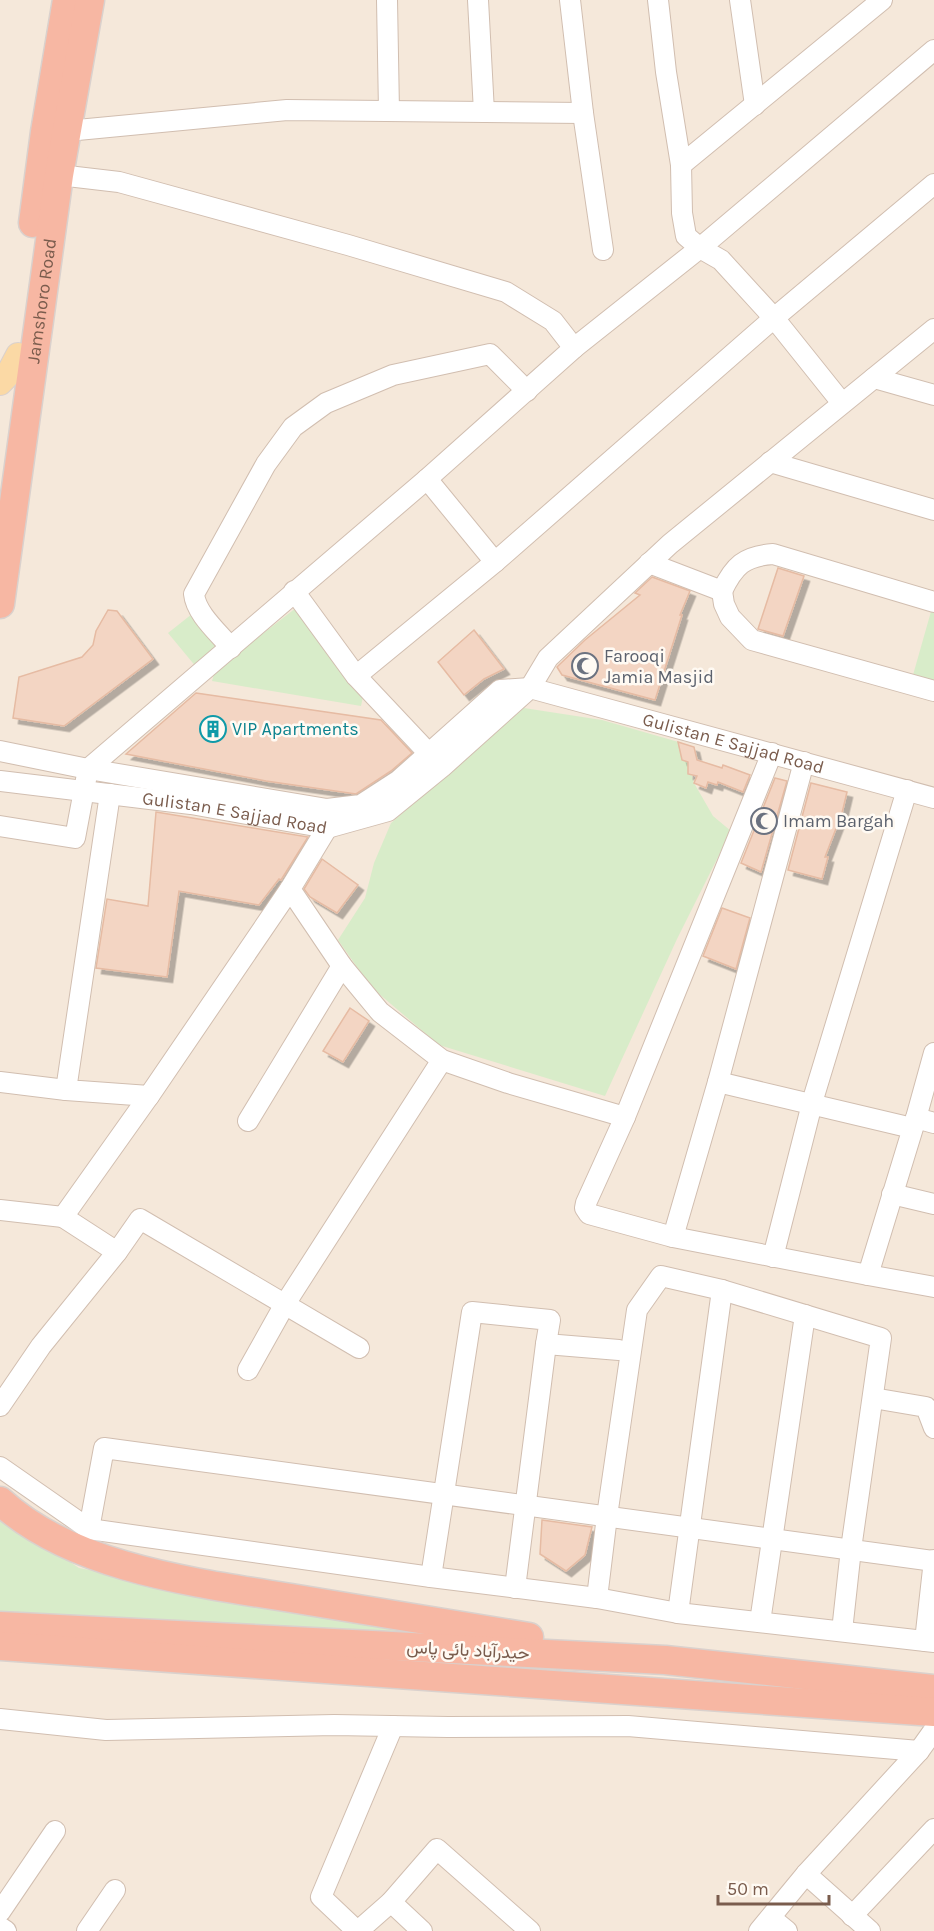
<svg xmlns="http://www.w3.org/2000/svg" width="934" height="1931" viewBox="0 0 934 1931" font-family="Karla,Vazirmatn,sans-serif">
  <defs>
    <filter id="shadow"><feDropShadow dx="5.5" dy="5.5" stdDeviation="0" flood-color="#0004"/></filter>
  </defs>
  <rect width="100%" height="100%" fill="#fdf6ec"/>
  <path fill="#f5e8da" d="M0 0H934V1931H0Z"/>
  <path fill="#d8ecc9" d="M301 604 364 692 361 706 212 681 215 671Z
    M932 608H934V682L913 675Z
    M192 614 223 652 197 668 168 633Z
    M524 708 602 720 682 743 694 783 713 816 731 831 677 939 605 1096 439 1045 371 987 338 940 365 898 374 863 391 823Z
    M0 1515 79 1568 453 1637 0 1611Z"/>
  <path fill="#f3d5c3" stroke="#e6bba3" stroke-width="1.5" filter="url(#shadow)" d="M778 568 804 576 783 636 758 629Z
    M652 577 690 591 680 615H682L655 700 562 675 557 667 559 665 585 640 640 595 635 593Z
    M108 610 117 611 153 659 64 726 13 718 19 677 82 657 93 645 96 631Z
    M474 630 504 669 484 679 464 695 438 662Z
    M196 693 381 720 412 753 391 771 356 794 266 781 126 754Z
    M678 742 694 747 697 760 722 768 723 765 750 775 743 792 718 782 717 785 708 782 706 788 694 783 697 776 688 774V762L682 760Z
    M775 778 787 781 761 872 741 863Z
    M811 783 847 792 842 813 825 857H828L822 879 788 870Z
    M156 812 308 837 281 880 279 879 259 905 179 891 167 977 96 968 107 899 148 906Z
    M322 859 358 885 337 913 310 897 304 889Z
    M722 908 750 918 736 969 703 956Z
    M350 1008 369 1021 343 1062 323 1051Z
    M542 1520 592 1527 585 1555 566 1571 540 1554Z"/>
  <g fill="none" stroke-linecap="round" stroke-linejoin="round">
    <defs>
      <g id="minor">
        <path d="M387 0 389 111"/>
        <path d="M478 0 484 112"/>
        <path d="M570 0 583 113 603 250"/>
        <path d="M658 0 666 72 681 165 682 213 686 236 700 248 721 260 774 318 842 403"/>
        <path d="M740 0 755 105"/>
        <path d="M67 131 287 110 583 113"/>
        <path d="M681 165 882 0"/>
        <path d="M59 175 119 182 348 245 506 292 553 321 574 348"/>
        <path d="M874 378 934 395"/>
        <path d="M770 462 934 510"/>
        <path d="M427 479 495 562"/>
        <path d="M649 563 722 591C734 566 744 556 773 554L934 602"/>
        <path d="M294 591 356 676 436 761"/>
        <path d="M722 591 724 604 730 617 752 640 934 691"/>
        <path d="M231 648C219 633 196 614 194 594L266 464 293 427 326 403 393 375 490 354 527 391"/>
        <path d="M356 676 495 562 774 318 934 184"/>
        <path id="s1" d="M0 751 88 769 327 809 361 805 398 781 500 690 530 688 934 798"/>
        <path d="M772 753 625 1117 586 1203 585 1208 589 1214 673 1237 718 1082 804 762"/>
        <path id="s2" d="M0 781 191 804 327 828 388 811 442 767 530 688 548 658 670 544 934 329"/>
        <path d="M110 794 66 1090 149 1096 290 889"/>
        <path d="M0 826 75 838 88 769 427 479 574 348 700 248 934 50"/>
        <path d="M327 828 290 889 342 966 380 1012 442 1060 508 1083 625 1117"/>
        <path d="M0 1082 66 1090"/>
        <path d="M718 1082 912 1128"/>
        <path d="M916 1118 934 1053"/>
        <path d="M248 1121 342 966"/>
        <path d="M934 1123 916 1118 868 1275 934 1287"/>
        <path d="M892 1194 934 1204"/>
        <path d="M0 1210 63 1217 149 1096"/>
        <path d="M63 1217 117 1252 140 1219 359 1348"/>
        <path d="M673 1237 868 1275"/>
        <path d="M773 1257 814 1096 907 790"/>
        <path d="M248 1370 285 1304 442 1060"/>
        <path d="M873 1398 926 1407 934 1428"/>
        <path d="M0 1406 41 1346 117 1252"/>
        <path d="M0 1467 89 1529 431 1577 597 1598 678 1613 934 1642"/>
        <path d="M89 1529 104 1448 934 1561"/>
        <path d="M431 1577 472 1312 550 1320 546 1344 619 1350"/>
        <path d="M515 1588 546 1344"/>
        <path d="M597 1598 607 1516 637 1310 661 1276 722 1290 881 1338 851 1549 842 1631"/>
        <path d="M678 1613 722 1290"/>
        <path d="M760 1622 805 1315"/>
        <path d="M925 1641 934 1560"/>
        <path d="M0 1719 106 1730 334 1725 448 1727 628 1726 919 1751"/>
        <path d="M806 1874 870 1931"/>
        <path d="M391 1902 422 1931"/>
        <path d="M0 1912 55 1831"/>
        <path d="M852 1916 934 1829"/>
        <path d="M771 1918 787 1931"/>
        <path d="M0 1927 6 1931"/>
        <path d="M87 1931 115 1890"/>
        <path d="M357 1931 321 1897 393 1726"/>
        <path d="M358 1931 391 1902 437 1849 530 1931"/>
        <path d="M759 1931 806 1874 919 1751 934 1730"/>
      </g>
      <path id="major" d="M0 383 7 376 18 355"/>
      <g id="highway">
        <path d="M33 223 45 132 67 0"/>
        <path id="s3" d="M0 604 59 175 90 0"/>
        <path d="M0 1501C77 1572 209 1584 309 1601 382 1613 456 1625 529 1637"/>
        <path d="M0 1626 665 1660 934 1689"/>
        <path d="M0 1646 934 1712"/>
      </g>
    </defs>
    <use href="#minor" stroke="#d1beb0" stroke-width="22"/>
    <use href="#major" stroke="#dad1cd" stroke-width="26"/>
    <use href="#highway" stroke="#dad1cd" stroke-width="31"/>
    <use href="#minor" stroke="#fff" stroke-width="20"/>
    <use href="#major" stroke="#fbd9a5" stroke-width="24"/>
    <use href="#highway" stroke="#f7b7a3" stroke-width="28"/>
  </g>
  <defs>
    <symbol id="mosque-ring" viewBox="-11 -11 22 22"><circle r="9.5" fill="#fffaf3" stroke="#6b7280" stroke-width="1.5"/><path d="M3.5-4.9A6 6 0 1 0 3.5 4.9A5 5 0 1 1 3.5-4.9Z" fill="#6b7280"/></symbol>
    <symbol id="building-ring" viewBox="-11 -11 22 22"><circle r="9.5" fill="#fffaf3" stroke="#0f9aa8" stroke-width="1.5"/><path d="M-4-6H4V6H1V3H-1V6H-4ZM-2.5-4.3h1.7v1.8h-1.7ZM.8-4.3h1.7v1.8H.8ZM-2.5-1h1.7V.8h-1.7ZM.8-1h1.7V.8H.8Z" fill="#0f9aa8"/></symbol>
  </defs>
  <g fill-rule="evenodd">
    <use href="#mosque-ring" x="570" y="651" width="30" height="30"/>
    <use href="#building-ring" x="198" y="714" width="30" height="30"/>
    <use href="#mosque-ring" x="749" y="806" width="30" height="30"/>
  </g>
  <g text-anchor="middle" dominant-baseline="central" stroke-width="5" stroke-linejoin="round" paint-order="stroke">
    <g font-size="18" fill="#7a5c4d" stroke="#fffaf3">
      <text stroke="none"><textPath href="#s3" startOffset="306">Jamshoro Road</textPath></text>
      <text stroke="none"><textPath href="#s1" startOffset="788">Gulistan E Sajjad Road</textPath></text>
      <text stroke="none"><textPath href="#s2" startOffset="237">Gulistan E Sajjad Road</textPath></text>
      <text transform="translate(468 1650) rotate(3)">حیدرآباد بائی پاس</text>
    </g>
    <g font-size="18" fill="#5b616d" stroke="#fffaf3" text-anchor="start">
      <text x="604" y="656">Farooqi<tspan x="604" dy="21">Jamia Masjid</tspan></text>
      <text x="783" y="821">Imam Bargah</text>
    </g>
    <g font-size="18" fill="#0d838f" stroke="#fffaf3" text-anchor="start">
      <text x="232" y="729">VIP Apartments</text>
    </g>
  </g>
  <path d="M718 1895v9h111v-9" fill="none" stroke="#7a5c4d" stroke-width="3"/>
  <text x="727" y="1895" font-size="18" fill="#7a5c4d" stroke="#fffaf3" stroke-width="4.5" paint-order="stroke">50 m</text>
</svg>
